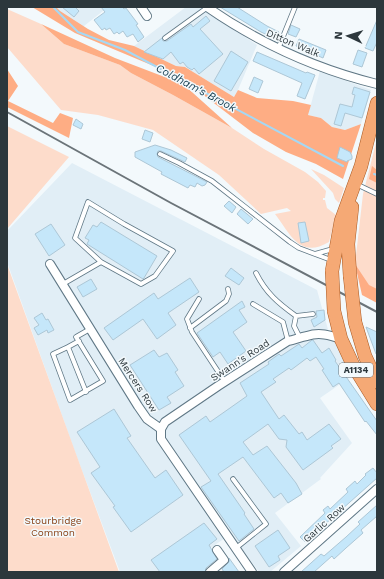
<svg xmlns="http://www.w3.org/2000/svg" width="384" height="579" viewBox="0 0 384 579" font-family="'Work Sans',sans-serif">
  <rect width="100%" height="100%" fill="#f3f9fc"/>
  <path fill="#e1eef6" d="M55 7H108L84 26 74 29Z
    M186 7H200L214 17 257 45 238 90 234 97 185 67 176 66 134 46Z
    M320 71 371 90 361 124 345 130 332 127 321 118 308 115Z
    M72 163 317 290 329 333 355 374 320 398 352 443 320 478 321 479 275 513 301 546 270 572H259L231 534 175 572H120L74 449 7 262V231Z"/>
  <path fill="#fddccb" d="M7 9 41 24 64 44 120 65 131 73 173 95 232 128 264 149 305 172 318 182 326 191 325 198H323V200H325L327 208 336 215 329 242C300 259 291 235 275 214L291 211 287 208 261 214 219 175 153 130 98 115 61 110 7 47Z
    M7 126 69 157 7 229Z
    M377 139V293L361 287 355 264 363 194Z
    M311 169 324 175 344 188 339 203 335 199 333 193Z
    M7 264 119 572H7Z"/>
  <path fill="#fead84" d="M32 7H56L60 11 88 29 109 40 134 46 176 66 185 67 234 97 238 90 257 98 293 101 311 105 308 115 321 118 332 127 345 130 361 124 343 179 316 164 286 152 253 133 206 97 187 80 75 33Z
    M41 24 115 58 183 84 232 128 173 95 131 73 120 65 64 44Z
    M7 69 18 86 8 101 53 123 60 113 73 118 69 138 7 107Z
    M372 166 377 170V183L369 179Z
    M355 264 369 285 377 289V303L362 295Z"/>
  <g fill="none" stroke-linecap="round" stroke-linejoin="round">
    <path stroke="#a5d8f4" stroke-width="2" d="M53 7 78 32 125 50 343 166
      M374 174 377 175"/>
  </g>
  <path fill="#c5e7fa" stroke="#adc7d6" d="M62 7H75L79 11 74 17Z
    M101 7H122L124 9 126 8 138 24 136 25 144 37 138 42 133 34 127 37 123 31 119 34 117 32 114 34 110 28 106 30 105 28 102 30 94 20 105 12Z
    M220 7H237L267 26 279 32 276 39 261 32Z
    M206 16 210 21 200 29 223 54 199 74 194 68 192 70 187 67 183 62 180 64 171 52 163 59 144 52 162 38 163 41H167L191 24 193 27Z
    M377 20V42L373 51 365 48Z
    M291 25 300 29 296 37 288 34Z
    M299 39 326 50 323 58 296 46Z
    M358 50 367 53 362 67 353 64Z
    M231 51 248 62 231 91 214 81Z
    M257 52 306 73 307 72 315 75 305 99 297 96 302 83 253 61Z
    M254 77 263 81 258 93 249 89Z
    M354 87 370 92 362 118 345 113 341 126 334 124 340 104 352 107 355 95 352 94Z
    M76 119 83 124 81 129 73 125Z
    M145 130 153 133 150 142 142 139Z
    M155 145 171 150 187 158 185 162 161 151H158L157 154 158 157 207 182 205 185 202 186 197 183 195 187 190 185 188 188 161 174 162 172 135 157V152Z
    M340 147 350 152 352 156V159L347 161V162L337 158Z
    M229 201 236 207 232 213 224 206Z
    M241 209 253 219 248 224 237 214Z
    M101 222 157 256 144 278 143 279 87 244 89 240 85 238 93 225 97 227Z
    M305 222 309 241 301 243 298 223Z
    M51 224 65 245 49 256 35 234Z
    M231 268 244 278 239 285 225 276Z
    M190 278 199 292 168 313 176 325 157 339 143 319 113 340 104 328 154 293 158 299Z
    M91 279 97 289 83 297 77 287Z
    M242 301 245 307 239 310 247 322 233 332 246 351 228 364 220 352 213 357 197 333Z
    M324 310 325 320 314 327 311 320 317 317 316 311Z
    M42 313 46 320 48 319 54 330 48 333 47 330 38 335 34 328 39 325 34 318Z
    M366 327 377 332V354H376Z
    M312 340H313L322 353 329 348 336 360 335 361 377 421V435L366 421 365 422 339 383 333 387 322 370 324 369 316 357 310 361 307 358 291 370 289 368 273 379 276 382 261 392 279 419 284 415 299 434 302 432 307 440 329 424 341 439 331 446 333 448 303 470 286 447 287 440 279 439 268 424 243 442 253 455 267 446 296 483 302 494 288 503 281 493 274 498 243 457 218 474 245 513 244 514 254 529 239 541 201 487 211 481 179 435 206 416 210 422 230 408 247 396 240 383 269 364 268 362 279 354 281 356 299 344 302 348Z
    M154 350 159 357 167 353 178 370 175 372 184 386 167 397 171 403 159 410 130 365Z
    M114 409 131 436 127 438 155 478 166 470 183 495 131 532 113 507 115 506 91 473 100 467 77 432Z
    M373 468 377 473V478L305 542 300 537 325 513 323 510 328 506 330 509 348 492 346 489 355 481 357 484 366 475 365 474Z
    M377 505V516L361 530 363 533 346 548 334 559 332 556 314 572H301L321 554 324 556 346 537 360 524 358 522Z
    M204 523 217 539 209 545 217 559 206 568 205 572H160L151 560Z
    M278 530 290 548 278 556 280 560 269 567 255 546Z
    M229 558 239 572H224L222 569 229 562Z"/>
  <g fill="none" stroke-linecap="round" stroke-linejoin="round">
    <defs>
      <path id="lane" d="M165 38 208 7
        M278 49 295 7
        M160 154 179 163 212 181 290 242 299 248 331 260
        M356 184 377 194
        M315 254 333 249
        M256 273C266 293 278 303 296 316
        M63 284 101 262 141 284 155 276 173 251 124 224 88 202 75 238 101 262
        M199 299 187 319 192 332 225 382
        M253 304 283 322 288 341
        M190 328 226 301 229 294 228 289
        M300 338 294 326 296 316 313 314
        M79 341 68 347 86 392
        M68 347 53 354 70 400 103 381 76 337 90 329
        M233 479 266 524 236 548"/>
      <path id="street" d="M141 7 147 16
        M207 7C259 43 316 69 377 84
        M50 264 138 406 147 419 161 429
        M210 572 224 560 217 550
        M252 572 161 439V429L165 422 218 386 288 341C295 340 300 337 307 336 319 332 330 335 341 339
        M284 572 377 489"/>
      <path id="primary" d="M332 271 341 221 361 166 377 103
        M350 276 348 244 352 207
        M334 311 341 339 353 365 377 404
        M355 322 365 356 377 382"/>
    </defs>
    <use href="#lane" stroke="#5f7785" stroke-width="5.5"/>
    <use href="#street" stroke="#5f7785" stroke-width="10"/>
    <use href="#primary" stroke="#aa5b25" stroke-width="14"/>
    <use href="#lane" stroke="#fff" stroke-width="4"/>
    <use href="#street" stroke="#fff" stroke-width="8"/>
    <use href="#primary" stroke="#f5a975" stroke-width="13"/>
    <path stroke="#6b7479" stroke-width="2" d="M7 112 171 203 377 312"/>
    <defs>
      <path id="primary-bridge" d="M332 271 334 311
        M350 276 355 322"/>
    </defs>
    <use href="#primary-bridge" stroke="#aa5b25" stroke-width="14" stroke-linecap="butt"/>
    <use href="#primary-bridge" stroke="#f5a975" stroke-width="13"/>
  </g>
  <g text-anchor="middle" dominant-baseline="central" stroke-width="3" stroke-linejoin="round" paint-order="stroke">
    <rect fill="#f3f9fc" stroke="#687176" stroke-width="1" x="339" y="363" width="34" height="14" rx="3"/>
    <g font-size="9" font-weight="bold" fill="#2c373c">
      <text x="356" y="370">A1134</text>
    </g>
    <g font-size="10" fill="#2c373c" stroke="#f3f9fc">
      <text transform="translate(293 43) rotate(23)">Ditton Walk</text>
      <text transform="translate(240 360) rotate(-33)">Swann's Road</text>
      <text transform="translate(138 385) rotate(57)">Mercers Row</text>
      <text transform="translate(324 523) rotate(-42)">Garlic Row</text>
    </g>
    <g font-size="10" fill="#884014" stroke="#f3f9fc">
      <text x="53" y="520">Stourbridge<tspan x="53" dy="12">Common</tspan></text>
    </g>
    <g font-size="11" font-style="italic" fill="#10394c" stroke="#f3f9fc">
      <text transform="translate(196 88) rotate(28)">Coldham's Brook</text>
    </g>
  </g>
  <rect width="384" height="579" fill="none" stroke="#2c373c" stroke-width="16"/>
  <g transform="translate(348 36) rotate(274)" stroke="#f3f9fc" stroke-width="3" paint-order="stroke">
  <path d="M0-3L7 15L0 10L-7 15Z" fill="#2c373c"/>
  <text y="-6" font-size="11" font-weight="bold" text-anchor="middle" fill="#2c373c">N</text>
  </g>
</svg>
